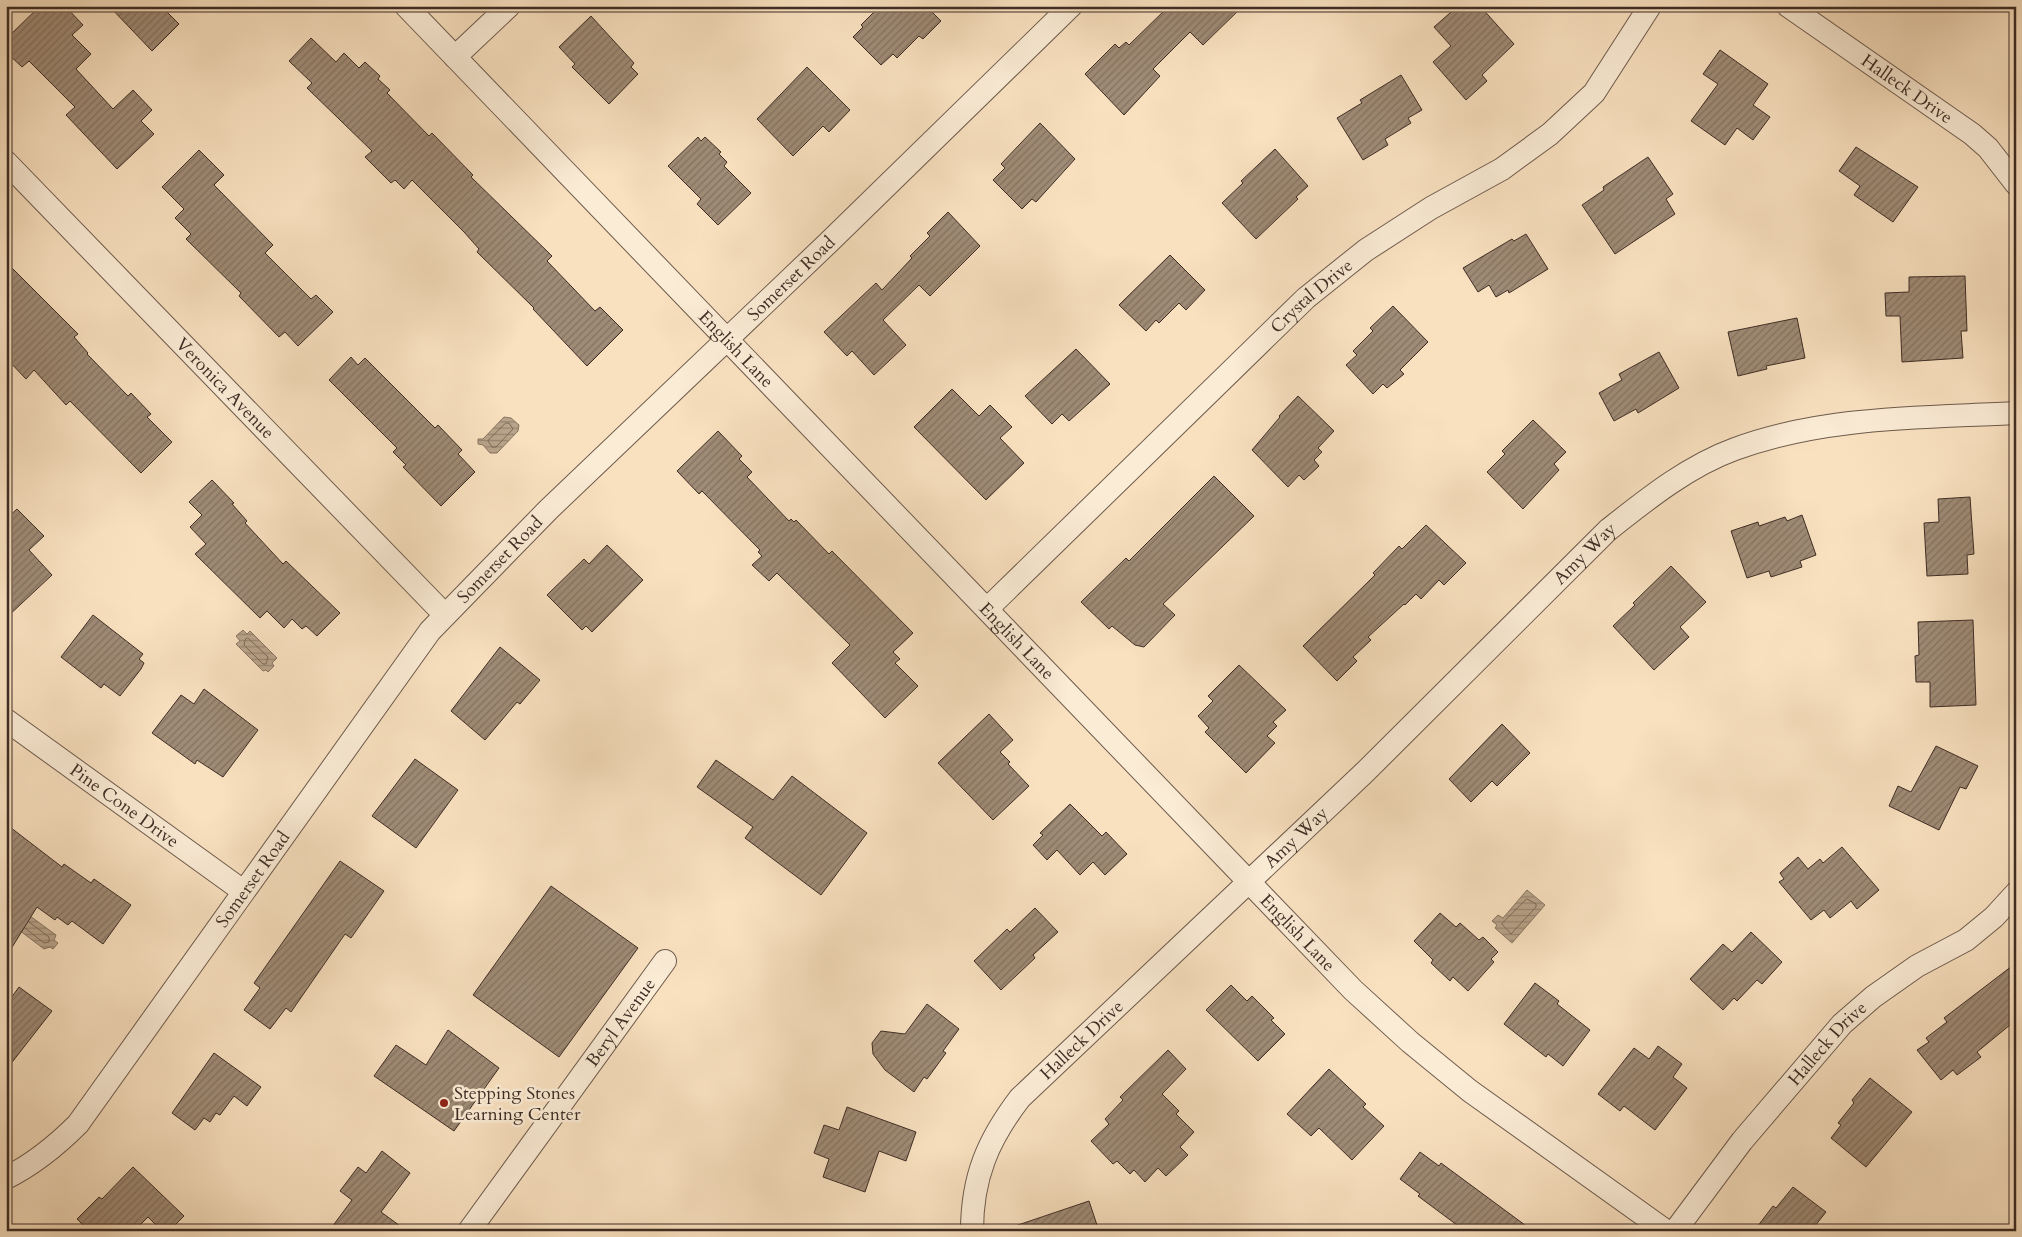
<svg xmlns="http://www.w3.org/2000/svg" width="2022" height="1237" viewBox="0 0 2022 1237" font-family="Cardo,serif">
  <defs>
    <pattern id="water-rules" width="6" height="5" patternUnits="userSpaceOnUse" patternTransform="scale(1.25)"><rect width="6" height="5" fill="#b9a48b"/><path d="M0 2.5h6" fill="none" stroke="#988671"/></pattern>
    <pattern id="building-hatch" width="6" height="6" patternUnits="userSpaceOnUse" patternTransform="scale(1.25)"><rect width="6" height="6" fill="#9f8b76"/><path d="M-1 1l2-2M0 6l6-6M5 7l2-2" fill="none" stroke="#837261"/></pattern>
  </defs>
  <rect width="100%" height="100%" fill="#f9e1c0"/>
  <filter id="stains"><feTurbulence type="fractalNoise" baseFrequency=".004" numOctaves="4"/><feColorMatrix values="0 0 0 0 .2 0 0 0 0 .09 0 0 0 0 .02 0 0 0 .5 -.17"/></filter>
  <radialGradient id="worn" r=".72"><stop offset=".6" stop-color="#630" stop-opacity="0"/><stop offset="1" stop-color="#630" stop-opacity=".3"/></radialGradient>
  <path fill="url(#water-rules)" stroke="#887462" d="M504 417 511 418 519 425 518 431 497 453H490L483 445 478 444V439H483Z
    M243 630 247 634 250 631 277 658 272 663 274 666 268 672 266 670 263 671 236 644 240 641 236 636Z
    M1527 890 1545 905 1512 943 1495 928 1497 925 1492 921 1498 915 1503 918Z
    M30 916 56 935 54 940 58 943 53 949 50 947 44 949 19 930Z"/>
  <g fill="none" stroke-linecap="round" stroke-linejoin="round">
    <path stroke="#7c6858" stroke-width="1" d="M506 423H509L513 429 496 447H492L488 441Z
      M248 638 268 657 266 664H263L244 645 245 640Z
      M1527 899 1536 904V907L1511 934 1502 924Z
      M25 928 44 943 49 942V937L29 922"/>
  </g>
  <path fill="url(#building-hatch)" stroke="#3e2d25" d="M40 6H65L83 25 72 35 91 54 76 69 113 109 133 90 152 110 141 121 154 134 117 169 66 115 75 107 29 61 22 67 6 52V39Z
    M109 6H161L179 24 152 51Z
    M880 6H926L941 21 923 39 919 36 897 58 893 54 881 65 853 37 863 27 861 25Z
    M1169 6H1243L1203 45 1190 32 1153 69 1160 76 1124 115 1085 74 1115 44 1119 48 1126 42 1129 45Z
    M1458 6H1480L1514 44 1482 75 1487 81 1466 100 1433 62 1451 46 1434 27Z
    M591 16 634 63 631 67 638 74 609 104 572 67 575 64 559 47Z
    M311 38 336 62 344 53 359 68 365 62 380 76 378 79 390 90 387 93 429 136 432 133 473 175 471 177 552 256 547 261 595 311 600 307 623 330 587 366 533 309 534 308 477 252 479 249 464 232 412 180 404 189 395 180 391 183 365 157 372 151 307 88 312 83 289 61Z
    M1720 50 1768 84 1753 105 1770 117 1753 140 1737 128 1725 145 1691 121 1718 84 1703 74Z
    M807 67 850 110 829 132 823 126 793 156 757 119Z
    M1401 75 1422 110 1408 118 1411 123 1385 139 1388 145 1363 160 1337 118 1362 103 1360 100Z
    M1040 123 1075 159 1036 202 1032 199 1022 209 993 180 1005 168 1001 164Z
    M698 137 701 141 705 137 721 152 719 154 727 162 724 166 751 193 718 225 697 204 701 199 668 166Z
    M1856 147 1918 187 1893 222 1854 195 1860 186 1839 171Z
    M1275 149 1308 186 1296 197 1298 199 1256 239 1222 203 1243 183 1241 181Z
    M199 150 224 175 214 185 273 245 265 253 311 299 316 295 333 312 298 346 285 332 279 337 239 296 241 293 186 239 191 234 175 218 184 209 162 187Z
    M1648 157 1673 194 1666 199 1675 214 1615 254 1582 205 1604 190 1603 187Z
    M948 212 980 246 930 296 919 285 883 320 906 345 874 375 852 351 847 356 824 332 876 283 882 290 912 258 910 256 930 236 927 233Z
    M1526 234 1548 269 1509 293 1508 290 1496 297 1489 285 1478 292 1463 268 1512 239 1514 241Z
    M1170 255 1205 290 1186 310 1179 303 1159 323 1156 320 1146 331 1119 305Z
    M6 262 78 334 74 337 88 353 87 354 128 396 131 393 151 414 147 417 172 442 141 473 70 401 66 405 34 370 26 379 6 358Z
    M1965 276 1967 331H1961L1963 358 1902 362 1900 316H1886L1885 293 1909 292V277Z
    M1393 306 1428 342 1400 370 1404 374 1387 388 1383 384 1373 394 1346 365 1357 355 1353 351 1373 331 1370 328Z
    M1797 318 1805 358 1766 366 1767 369 1738 376 1728 332Z
    M1076 349 1110 384 1069 421 1062 414 1052 424 1025 396Z
    M1659 352 1679 388 1638 413 1636 409 1614 421 1599 393 1622 380 1619 374Z
    M351 357 358 365 365 358 435 428 438 425 462 450 458 454 475 472 441 506 403 467 406 465 393 452 397 448 329 380Z
    M952 389 979 416 990 405 1012 427 1000 438 1024 463 986 500 914 427Z
    M1298 396 1334 431 1318 448 1322 452 1314 460 1319 466 1304 480 1299 475 1288 487 1252 450 1280 417 1279 416Z
    M1533 420 1566 452 1554 464 1559 470 1523 509 1487 472 1505 454 1502 451Z
    M718 431 742 456 739 459 752 472 747 477 789 521 791 519 794 522 796 520 829 554 832 551 913 633 893 652 900 659 895 663 918 686 885 718 832 663 850 645 777 573 769 581 752 565 762 556 758 552 760 550 702 491 699 494 677 471Z
    M1214 476 1254 516 1163 604 1175 615 1144 647 1135 645 1112 626 1109 629 1081 602 1126 558 1129 561Z
    M212 480 234 503 232 504 247 521 245 523 283 564 286 561 340 613 317 636 306 626 302 629 292 619 284 628 267 611 260 618 195 554 206 544 190 527 202 515 189 502Z
    M1970 497 1974 554 1967 555 1968 574 1927 576 1924 523 1939 522 1938 499Z
    M17 509 44 536 29 550 52 575 6 618V519Z
    M1802 515 1816 555 1800 561 1802 567 1771 577 1769 571 1747 578 1731 531 1758 522 1759 526 1785 517 1787 521Z
    M1426 525 1466 563 1444 585 1439 580 1421 599 1416 594 1405 605 1404 604 1368 637 1371 640 1353 657 1357 661 1337 681 1303 646 1375 575 1373 573 1399 546 1402 549Z
    M607 545 643 580 592 632 586 626 582 630 547 595 584 559 589 564Z
    M1671 566 1706 602 1680 627 1689 637 1654 670 1613 626 1635 605 1633 603Z
    M93 615 143 654 139 659 144 663 141 669 120 696 104 684 101 688 61 657Z
    M1973 620 1976 705 1930 707V682H1916L1915 656 1919 655 1918 622Z
    M500 647 540 680 520 704 517 702 485 740 451 711Z
    M1239 665 1286 710 1273 722 1277 726 1267 736 1275 743 1246 773 1205 732 1209 728 1198 716 1213 701 1208 696Z
    M204 689 258 730 223 777 197 760 195 764 152 733 181 695 194 704Z
    M989 714 1013 740 1000 752 1010 762 1008 764 1029 786 993 820 938 763Z
    M1502 724 1530 753 1497 786 1492 781 1471 802 1449 779Z
    M1936 746 1978 766 1966 789 1960 787 1939 830 1889 806 1898 786 1911 792Z
    M415 759 458 790 416 848 372 816Z
    M716 760 773 800 792 776 867 833 821 895 745 838 753 827 697 787Z
    M1070 804 1102 836 1106 832 1127 854 1105 875 1093 862 1080 875 1057 850 1047 860 1033 845 1043 835 1040 833Z
    M6 824 62 867 64 864 91 883 94 879 131 905 103 944 72 921 68 925 57 917 55 920 37 907 6 957Z
    M1842 847 1879 890 1857 909 1851 901 1830 918 1824 910 1811 920 1779 882 1784 879 1780 873 1798 857 1808 869 1820 859 1823 863Z
    M340 861 384 891 351 938 345 934 291 1012 286 1008 270 1029 244 1010 260 988 254 983Z
    M551 886 638 948 559 1057 473 995Z
    M1035 908 1058 932 1033 955 1035 958 1001 990 974 961 1007 929 1010 932Z
    M1440 913 1456 927 1460 923 1479 940 1483 937 1498 952 1491 959 1494 962 1468 991 1453 977 1450 981 1431 963 1433 960 1414 941Z
    M1751 932 1782 962 1762 984 1757 980 1737 1001 1734 998 1723 1010 1690 979 1723 944 1732 952Z
    M2016 963V1020L1977 1052 1981 1057 1957 1075 1953 1070 1941 1080 1917 1050 1929 1042 1926 1038 1947 1022 1944 1018Z
    M1535 983 1559 1001 1557 1004 1590 1030 1563 1066 1548 1054 1546 1057 1504 1024Z
    M1231 985 1247 1001 1252 996 1274 1018 1271 1020 1285 1034 1258 1061 1206 1010Z
    M19 987 52 1011 6 1070V1005Z
    M927 1004 959 1029 943 1051 946 1053 927 1079 924 1077 914 1092 885 1070 873 1054 872 1043 881 1031 905 1034Z
    M448 1030 499 1068 454 1131 374 1076 396 1045 426 1065Z
    M1658 1046 1682 1064 1673 1077 1687 1088 1655 1130 1624 1106 1620 1111 1598 1094 1634 1048 1649 1059Z
    M1168 1050 1186 1069 1162 1094 1179 1111 1176 1114 1194 1132 1180 1147 1188 1155 1166 1176 1158 1168 1145 1182 1134 1170 1130 1174 1117 1161 1113 1164 1091 1141 1109 1124 1105 1119 1123 1100 1120 1097Z
    M214 1053 261 1087 247 1106 234 1096 220 1115 216 1113 210 1122 204 1118 195 1130 172 1113Z
    M1329 1069 1366 1104 1363 1107 1384 1126 1352 1160 1319 1128 1311 1136 1287 1114Z
    M1870 1078 1912 1112 1866 1167 1831 1138 1841 1125 1838 1123 1854 1103 1852 1100Z
    M847 1107 916 1132 906 1161 879 1151 865 1192 823 1177 829 1159 814 1153 824 1125 839 1130Z
    M382 1151 410 1173 381 1212 407 1231H329L352 1200 340 1191 358 1167 366 1173Z
    M1420 1152 1439 1166 1441 1163 1533 1231H1465L1418 1196 1420 1194 1400 1179Z
    M133 1167 184 1216 169 1231H162L148 1217 134 1231H89L77 1219 99 1197 102 1199Z
    M1793 1187 1826 1212 1811 1231H1754L1773 1206 1776 1208Z
    M1089 1201 1099 1231H1013L1012 1227Z"/>
  <g fill="none" stroke-linecap="round" stroke-linejoin="round">
    <defs>
      <g id="minor">
        <path id="s1" d="M406 6 1353 990 1410 1042 1470 1091 1666 1231"/>
        <path id="s2" d="M1788 6 1972 134 1988 148 2016 184"/>
        <path d="M455 57 509 6"/>
        <path id="s3" d="M6 162 445 615"/>
        <path id="s4" d="M987 609 1306 298 1366 250 1431 208 1502 169 1550 134 1594 93 1650 6"/>
        <path id="s5" d="M6 720 243 891"/>
        <path id="s6" d="M6 1178C34 1164 56 1146 78 1124L430 631 548 510 827 244 1071 6"/>
        <path id="s7" d="M469 1231 665 961"/>
        <path id="s8" d="M972 1231C972 1177 988 1140 1020 1098L1365 772 1608 530C1646 500 1688 466 1735 449 1824 416 1922 418 2016 413"/>
        <path id="s9" d="M1675 1231 1742 1141 1842 1024 1873 997 1917 966 1966 940 1994 917 2016 893"/>
      </g>
    </defs>
    <use href="#minor" stroke="#6d5a4c" stroke-width="24"/>
    <use href="#minor" stroke="#fbecd6" stroke-width="22"/>
  </g>
  <circle fill="#8f2418" stroke="#fbecd6" stroke-width="2" cx="444" cy="1103" r="5"/>
  <g text-anchor="middle" dominant-baseline="central" stroke-width="5" stroke-linejoin="round" paint-order="stroke">
    <g font-size="18" fill="#3e2d25" stroke="#fbecd6">
      <text stroke="none"><textPath href="#s2" startOffset="145">Halleck Drive</textPath></text>
      <text stroke="none"><textPath href="#s6" startOffset="1201">Somerset Road</textPath></text>
      <text stroke="none"><textPath href="#s4" startOffset="451">Crystal Drive</textPath></text>
      <text stroke="none"><textPath href="#s1" startOffset="476">English Lane</textPath></text>
      <text stroke="none"><textPath href="#s3" startOffset="315">Veronica Avenue</textPath></text>
      <text stroke="none"><textPath href="#s8" startOffset="929">Amy Way</textPath></text>
      <text stroke="none"><textPath href="#s6" startOffset="796">Somerset Road</textPath></text>
      <text stroke="none"><textPath href="#s1" startOffset="881">English Lane</textPath></text>
      <text stroke="none"><textPath href="#s5" startOffset="146">Pine Cone Drive</textPath></text>
      <text stroke="none"><textPath href="#s8" startOffset="524">Amy Way</textPath></text>
      <text stroke="none"><textPath href="#s6" startOffset="391">Somerset Road</textPath></text>
      <text stroke="none"><textPath href="#s1" startOffset="1286">English Lane</textPath></text>
      <text stroke="none"><textPath href="#s7" startOffset="258">Beryl Avenue</textPath></text>
      <text stroke="none"><textPath href="#s8" startOffset="229">Halleck Drive</textPath></text>
      <text stroke="none"><textPath href="#s9" startOffset="242">Halleck Drive</textPath></text>
    </g>
    <g font-size="18" fill="#3e2d25" stroke="#fbecd6" text-anchor="start">
      <text x="454" y="1093">Stepping Stones<tspan x="454" dy="21">Learning Center</tspan></text>
    </g>
  </g>
  <rect width="2022" height="1237" fill="none" stroke="#f9e1c0" stroke-width="25"/>
  <rect x="8" y="8" width="2007" height="1222" fill="none" stroke="#3e2d25" stroke-width="2.5"/>
  <rect x="12" y="12" width="1997" height="1212" fill="none" stroke="#3e2d25"/>
  <rect width="100%" height="100%" filter="url(#stains)"/>
  <rect width="100%" height="100%" fill="url(#worn)"/>
</svg>
